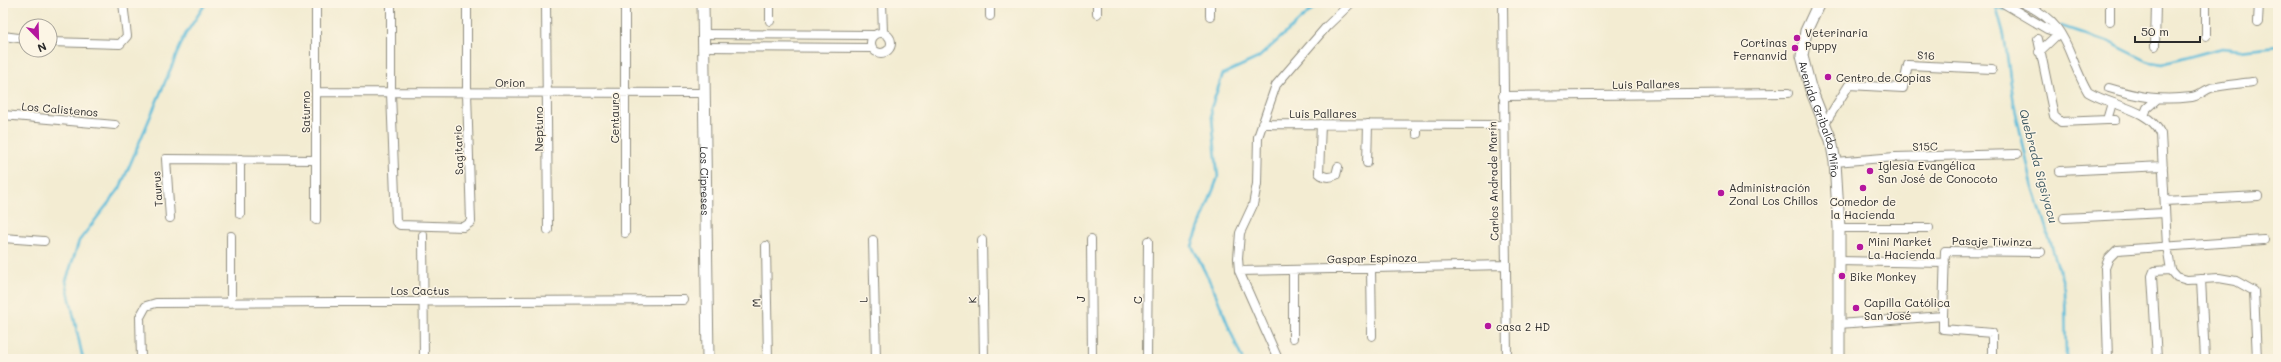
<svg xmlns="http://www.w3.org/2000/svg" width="2281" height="362" viewBox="0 0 2281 362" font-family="Mali,sans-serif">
  <rect width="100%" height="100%" fill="#fcf5e5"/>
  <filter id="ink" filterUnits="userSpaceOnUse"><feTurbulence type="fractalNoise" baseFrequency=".025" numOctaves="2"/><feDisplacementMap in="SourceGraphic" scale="8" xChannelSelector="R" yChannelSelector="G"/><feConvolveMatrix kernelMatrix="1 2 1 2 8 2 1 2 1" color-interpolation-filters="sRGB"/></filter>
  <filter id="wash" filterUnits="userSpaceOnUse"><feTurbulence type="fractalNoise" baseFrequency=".012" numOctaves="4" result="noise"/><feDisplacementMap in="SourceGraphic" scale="16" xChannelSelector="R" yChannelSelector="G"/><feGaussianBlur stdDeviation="0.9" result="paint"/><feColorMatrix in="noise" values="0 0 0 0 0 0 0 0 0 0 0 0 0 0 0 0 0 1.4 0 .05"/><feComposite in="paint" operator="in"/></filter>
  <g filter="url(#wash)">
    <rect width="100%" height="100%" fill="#f3ecd2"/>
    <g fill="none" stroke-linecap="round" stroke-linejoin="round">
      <path stroke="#5cbcda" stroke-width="2.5" d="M2007 9 1996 6 2004 35 2014 104 2031 180 2065 289 2066 359
        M2061 26 2109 42 2149 62 2162 64 2222 48 2240 50 2278 46
        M83 359 66 281 79 241 120 188 185 35 206 3
        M1242 359 1214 290 1192 246 1218 177 1211 108 1223 74 1258 58 1319 3"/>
    </g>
  </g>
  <g filter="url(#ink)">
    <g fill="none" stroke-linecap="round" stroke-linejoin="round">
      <defs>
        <path id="street" d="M316 3V220
          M391 3V93L396 222 400 225 464 227 471 222 467 93V3
          M546 3 548 230
          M882 3 883 33
          M1210 3V16
          M1503 3 1507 359
          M2003 3 2047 29 2059 33
          M2022 3C2071 24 2065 53 2088 92 2111 106 2149 108 2161 134L2167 246 2171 270 2177 277 2187 280 2219 278 2236 281 2254 291 2257 359
          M1097 14V3
          M990 16V3
          M770 21V3
          M2110 21V3
          M2258 22 2259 3
          M871 43a10 10 0 1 1 20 0a10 10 0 1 1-20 0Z
          M704 34 875 35
          M3 36 26 39
          M2206 36V3
          M2038 39 2054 116 2061 122 2107 120
          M50 42 120 44 127 36 123 3
          M2155 46 2156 3
          M704 47 872 48
          M2039 52 2059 33
          M2109 88C2139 97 2160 101 2192 97 2200 96 2204 90 2211 88 2224 85 2239 84 2252 82
          M316 92 705 93
          M1503 96 1788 93
          M2112 103 2107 120H2115
          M3 115 115 125
          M2144 116 2147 108 2157 99
          M1825 123 1849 85 1903 88 1908 65 1992 69
          M1262 124 1504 125
          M1321 124 1319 173C1324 178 1329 178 1336 175L1338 167
          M1417 134V125
          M1835 162 1895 157 2017 154
          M1367 163 1368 124
          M2060 171 2163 166
          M2165 201 2258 196
          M240 214V159
          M170 218 166 159 316 160
          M2064 218 2165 213
          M1839 228H1929
          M625 233V3
          M423 235 424 359
          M231 236V303
          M3 238 44 241
          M1091 239 1092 359
          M873 240 876 359
          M982 240 984 359
          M766 246 768 359
          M1839 261 1945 263
          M1371 269 1372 336
          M1239 271 1505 265
          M2201 279 2205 359
          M1943 316V329L1992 333V359
          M1839 324 1943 316 1945 251 2041 252
          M1293 338V270
          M141 359 140 317 146 306 156 303 684 300
          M1147 359 1148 241
          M1278 359 1239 271 1238 258 1240 233 1253 205 1257 184 1258 137 1276 85 1327 26 1351 3
          M2108 359 2105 268 2109 258 2117 250 2264 240
          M2157 359 2152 276 2154 271 2171 270"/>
        <g id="secondary">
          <path id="s1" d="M703 3 708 359"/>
          <path id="s2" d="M1819 3 1806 31 1802 56 1810 87 1831 140 1835 162 1839 228V359"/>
        </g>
      </defs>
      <use href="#street" stroke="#8f8c7e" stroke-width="10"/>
      <use href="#secondary" stroke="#8f8c7e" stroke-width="13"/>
      <use href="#street" stroke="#fff" stroke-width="8"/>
      <use href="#secondary" stroke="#fff" stroke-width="11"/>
    </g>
  </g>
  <g fill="#b5179e" stroke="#fcf5e5" stroke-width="1.5">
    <circle cx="1797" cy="38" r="4"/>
    <circle cx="1795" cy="48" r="4"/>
    <circle cx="1828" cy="77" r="4"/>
    <circle cx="1870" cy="171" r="4"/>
    <circle cx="1863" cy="188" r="4"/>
    <circle cx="1721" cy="193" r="4"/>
    <circle cx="1860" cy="247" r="4"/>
    <circle cx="1842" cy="276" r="4"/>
    <circle cx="1856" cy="308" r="4"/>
    <circle cx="1488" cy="326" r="4"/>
  </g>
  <g text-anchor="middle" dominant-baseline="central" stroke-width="3" stroke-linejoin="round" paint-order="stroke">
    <g font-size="11" fill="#2b2b2b" stroke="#fcf5e5" text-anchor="start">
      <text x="1805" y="32">Veterinaria<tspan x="1805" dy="13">Puppy</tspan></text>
      <text x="1787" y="42" text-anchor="end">Cortinas<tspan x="1787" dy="13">Fernanvid</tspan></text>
      <text x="1836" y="77">Centro de Copias</text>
      <text x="1878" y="165">Iglesia Evangélica<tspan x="1878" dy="13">San José de Conocoto</tspan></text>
      <text x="1729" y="187">Administración<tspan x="1729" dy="13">Zonal Los Chillos</tspan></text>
      <text x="1863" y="201" text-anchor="middle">Comedor de<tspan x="1863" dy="13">la Hacienda</tspan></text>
      <text x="1868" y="241">Mini Market<tspan x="1868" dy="13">La Hacienda</tspan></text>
      <text x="1850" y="276">Bike Monkey</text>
      <text x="1864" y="302">Capilla Católica<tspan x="1864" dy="13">San José</tspan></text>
      <text x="1496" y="326">casa 2 HD</text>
    </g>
    <g font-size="11" fill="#2b2b2b" stroke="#fcf5e5">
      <text transform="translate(1926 55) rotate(3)">S16</text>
      <text x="510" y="82">Orion</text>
      <text transform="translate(1646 84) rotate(-1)">Luis Pallares</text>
      <text transform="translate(60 109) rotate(5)">Los Calistenos</text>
      <text transform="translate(305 112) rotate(-90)">Saturno</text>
      <text x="1323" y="113">Luis Pallares</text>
      <text transform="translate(614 118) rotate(-90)">Centauro</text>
      <text stroke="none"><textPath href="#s2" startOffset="122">Avenida Gribaldo Miño</textPath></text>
      <text transform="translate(538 129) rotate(-90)">Neptuno</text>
      <text transform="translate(1925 146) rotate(-1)">S15C</text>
      <text transform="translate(458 150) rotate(-92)">Sagitario</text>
      <text stroke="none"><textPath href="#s1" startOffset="178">Los Cipreses</textPath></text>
      <text transform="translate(1493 181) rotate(-91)">Carlos Andrade Marín</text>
      <text transform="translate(157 189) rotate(-94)">Taurus</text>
      <text transform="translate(1992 241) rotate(1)">Pasaje Tiwinza</text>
      <text transform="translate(1372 258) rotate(-1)">Gaspar Espinoza</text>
      <text x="420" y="290">Los Cactus</text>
      <text transform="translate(1080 299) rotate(-90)">J</text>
      <text transform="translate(863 300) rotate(-91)">L</text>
      <text transform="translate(972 300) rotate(-91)">K</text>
      <text transform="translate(1137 300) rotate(-90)">C</text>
      <text transform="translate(756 303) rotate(-91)">M</text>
    </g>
    <g font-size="12" font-style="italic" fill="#3a5660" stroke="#fcf5e5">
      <text transform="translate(2039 166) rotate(75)">Quebrada Sigsiyacu</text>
    </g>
  </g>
  <rect width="2281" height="362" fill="none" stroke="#fcf5e5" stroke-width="16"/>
  <g transform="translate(38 38) rotate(157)"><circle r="19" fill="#fcf5e5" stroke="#a8a49b"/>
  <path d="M0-3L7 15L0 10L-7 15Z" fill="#b5179e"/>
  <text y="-6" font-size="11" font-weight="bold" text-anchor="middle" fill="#2b2b2b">N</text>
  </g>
  <path d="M2135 36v6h65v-6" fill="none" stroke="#2b2b2b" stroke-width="2"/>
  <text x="2141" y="36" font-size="12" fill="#2b2b2b" stroke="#fcf5e5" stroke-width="3" paint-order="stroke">50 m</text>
</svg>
